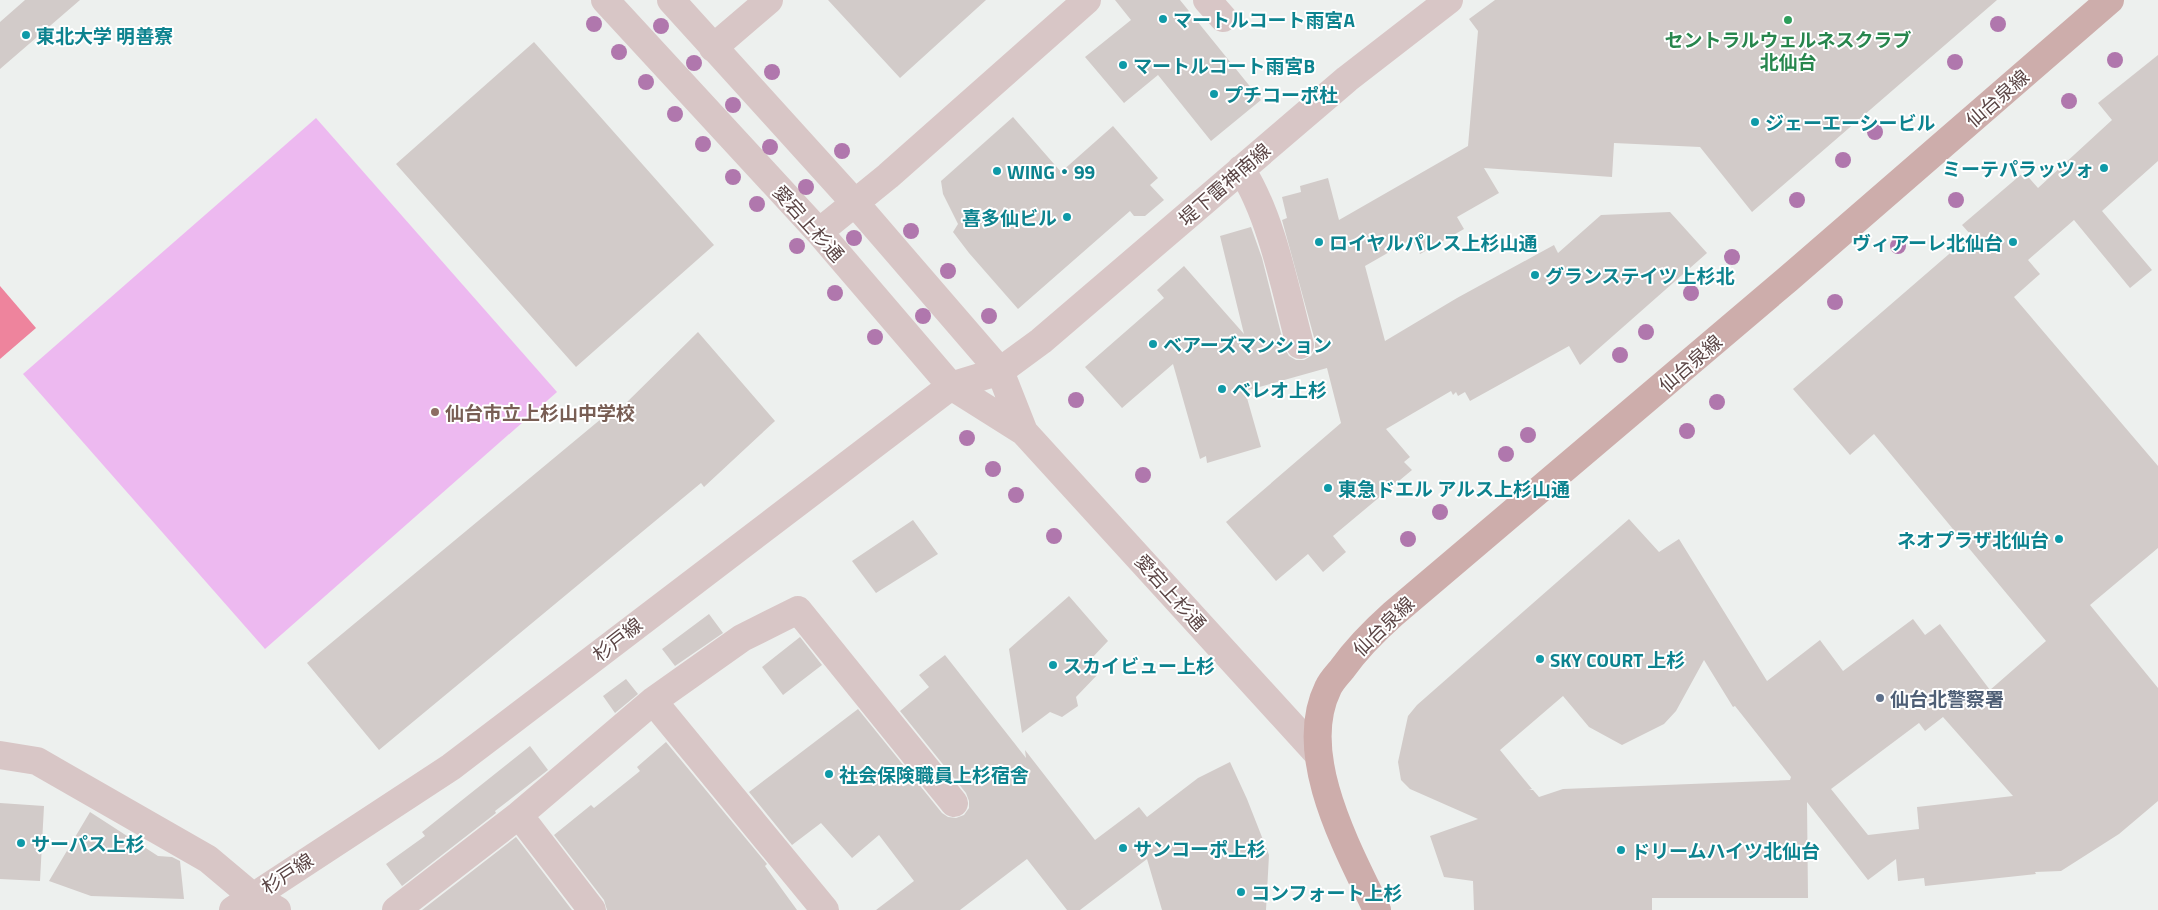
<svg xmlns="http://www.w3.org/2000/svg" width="2158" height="910" viewBox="0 0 2158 910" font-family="'Titillium Web','Noto Sans JP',sans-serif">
  <rect width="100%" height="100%" fill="#edf0ee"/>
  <path fill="#edb9f0" d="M316 118 557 392 265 649 23 374Z"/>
  <path fill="#ee849d" d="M0 286 36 328 0 359Z"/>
  <path fill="#d2cbc9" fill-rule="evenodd" d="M25 0H80L0 69V22Z
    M828 0H986L900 78Z
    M1115 0H1180L1261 100 1211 141 1158 75 1124 103 1085 57 1131 20Z
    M1495 0H1997L1752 212 1700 147 1614 143 1612 177 1484 168 1499 193 1457 217 1464 229 1420 254 1412 239 1365 266 1385 341 1457 298 1554 245 1558 253 1601 215 1670 212 1707 253 1580 365 1569 346 1470 401 1465 392 1458 396 1456 392 1453 395 1451 391 1386 429 1410 457 1404 462 1412 470 1333 536 1346 552 1323 572 1308 554 1276 581 1226 522 1341 423 1327 368 1245 391 1261 447 1207 463 1206 456 1200 459 1173 364 1122 408 1085 367 1164 298 1157 290 1184 266 1244 334 1220 236 1251 227 1262 258 1285 349 1289 356 1296 360H1304L1311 356 1315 350V341L1282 220 1287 218 1282 197 1301 192 1300 186 1328 178 1339 220 1468 146 1478 31 1469 19Z
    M534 42 714 245 576 367 396 164Z
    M2158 55V161L2102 211 2152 270 2130 288 2074 220 2028 260 2040 274 2014 297 2158 466V548L2090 605 2158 688V801L2119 834 2061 871 2035 872 2036 874 1925 886 1924 878 1898 881 1896 859 1868 880 1807 802 1808 898H1652V910H1474L1473 881 1444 877 1430 836 1478 819 1410 789 1401 780 1398 762 1408 716 1417 705 1629 519 1659 552 1679 539 1767 681 1820 640 1843 671 1913 619 1925 635 1940 624 1990 690 2046 641 1874 434 1850 455 1793 389 1971 235 1962 225 2024 172 2038 188 2112 120 2098 103ZM1704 660 1733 707 1735 706 1791 777 1790 780 1563 789 1539 797 1533 790H1529L1532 789 1500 750 1563 696 1589 727 1622 745 1664 724 1676 711ZM1943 717 2013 796 1917 807 1919 829 1868 835 1831 789 1919 723 1925 731Z
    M1013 117 1061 172 1113 126 1158 178 1150 185 1164 200 1145 216H1134L1130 211 1018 309 969 253 953 232 958 224 943 194 941 181Z
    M698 332 775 421 704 487 701 483 379 750 307 663 619 404 622 407Z
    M913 520 938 554 876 593 852 561Z
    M1069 596 1108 641 1091 659 1100 672 1076 697 1078 706 1062 717 1050 712 1022 733 1009 649Z
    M709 614 723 633 675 666 662 649Z
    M800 637 822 665 783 695 762 667Z
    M945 655 1026 758 1025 750 1095 840 1139 807 1147 817 1198 778 1230 762 1247 799 1269 855 1266 910H1162L1147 859 1080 910H1067L1027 859 960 910H876L914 881 879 835 852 858 821 823 792 845 749 792 858 709 942 813 948 817 956 818 964 815 969 808V801L966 793 900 711 929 687 919 675Z
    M626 679 638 694 615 713 603 696Z
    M666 742 767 864 765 866 797 910H607L604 900 554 835 591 805 594 808 640 771 637 767Z
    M530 746 548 770 495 811 496 813 402 886 386 864 425 836 422 832Z
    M0 803 44 806 40 881 0 879Z
    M90 812 158 856 172 857 180 861 184 899 91 896 49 881Z
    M516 837 572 910H422Z"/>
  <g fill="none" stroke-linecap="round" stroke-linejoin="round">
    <path stroke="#d8c6c6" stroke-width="28" d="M605 0 819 232 951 386 1024 432 1317 753
      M671 0 855 203 1000 371 1024 432
      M1207 0 1223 18
      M713 48 769 0
      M1241 169C1272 217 1285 289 1300 345
      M819 232 888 176 1087 0
      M653 701 825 910
      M0 755 37 761 208 859 252 896 277 910
      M519 815 592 910
      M233 910 451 767 951 386 1000 371 1041 341 1347 79 1449 0
      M396 910 519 815 653 701 742 638 798 610 954 803"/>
    <path stroke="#cdadab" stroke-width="28" d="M1377 910C1348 849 1295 755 1328 688 1331 681 1337 675 1342 669 1357 648 1374 631 1393 614L1788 279 2110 0"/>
  </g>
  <g fill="#b077ad">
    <circle cx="594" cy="24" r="8"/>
    <circle cx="1998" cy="24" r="8"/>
    <circle cx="661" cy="26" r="8"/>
    <circle cx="619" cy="52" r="8"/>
    <circle cx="2115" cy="60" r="8"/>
    <circle cx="1955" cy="62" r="8"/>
    <circle cx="694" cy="63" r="8"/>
    <circle cx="772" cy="72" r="8"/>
    <circle cx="646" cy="82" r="8"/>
    <circle cx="2069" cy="101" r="8"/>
    <circle cx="733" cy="105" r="8"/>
    <circle cx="675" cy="114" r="8"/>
    <circle cx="1875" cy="132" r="8"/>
    <circle cx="703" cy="144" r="8"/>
    <circle cx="770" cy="147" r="8"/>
    <circle cx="842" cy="151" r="8"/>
    <circle cx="1843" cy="160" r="8"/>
    <circle cx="733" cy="177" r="8"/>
    <circle cx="806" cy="187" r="8"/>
    <circle cx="1797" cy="200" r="8"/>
    <circle cx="1956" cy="200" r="8"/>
    <circle cx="757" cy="204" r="8"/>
    <circle cx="911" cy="231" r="8"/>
    <circle cx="854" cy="238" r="8"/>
    <circle cx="797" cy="246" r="8"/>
    <circle cx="1898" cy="246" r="8"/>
    <circle cx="1732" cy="257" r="8"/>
    <circle cx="948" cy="271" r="8"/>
    <circle cx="835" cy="293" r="8"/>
    <circle cx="1691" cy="293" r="8"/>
    <circle cx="1835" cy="302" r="8"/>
    <circle cx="923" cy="316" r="8"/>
    <circle cx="989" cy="316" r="8"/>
    <circle cx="1646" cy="332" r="8"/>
    <circle cx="875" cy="337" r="8"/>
    <circle cx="1620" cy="355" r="8"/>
    <circle cx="1076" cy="400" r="8"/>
    <circle cx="1717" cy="402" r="8"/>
    <circle cx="1687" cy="431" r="8"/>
    <circle cx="1528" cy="435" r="8"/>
    <circle cx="967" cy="438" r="8"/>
    <circle cx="1506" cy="454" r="8"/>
    <circle cx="993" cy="469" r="8"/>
    <circle cx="1143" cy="475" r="8"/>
    <circle cx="1016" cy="495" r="8"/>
    <circle cx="1440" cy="512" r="8"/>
    <circle cx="1054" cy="536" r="8"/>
    <circle cx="1408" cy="539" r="8"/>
  </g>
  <g fill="#0f9aa8" stroke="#fff" stroke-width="2">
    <circle cx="1163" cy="19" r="5"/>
    <circle cx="26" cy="35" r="5"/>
    <circle cx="1123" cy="65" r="5"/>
    <circle cx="1214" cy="94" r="5"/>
    <circle cx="1755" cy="122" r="5"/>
    <circle cx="2104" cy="168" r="5"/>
    <circle cx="997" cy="171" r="5"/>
    <circle cx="1067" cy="217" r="5"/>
    <circle cx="1319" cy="242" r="5"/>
    <circle cx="2013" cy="242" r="5"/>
    <circle cx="1535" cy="275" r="5"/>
    <circle cx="1153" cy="344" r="5"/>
    <circle cx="1222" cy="389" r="5"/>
    <circle cx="1328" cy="488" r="5"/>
    <circle cx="2059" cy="539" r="5"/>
    <circle cx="1540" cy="659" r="5"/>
    <circle cx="1053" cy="665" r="5"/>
    <circle cx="829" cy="774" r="5"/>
    <circle cx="21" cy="843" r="5"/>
    <circle cx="1123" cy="848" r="5"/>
    <circle cx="1621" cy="850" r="5"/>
    <circle cx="1241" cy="892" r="5"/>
  </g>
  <circle fill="#2e9e5b" stroke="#fff" stroke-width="2" cx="1788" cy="20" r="5"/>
  <circle fill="#8d6e63" stroke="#fff" stroke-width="2" cx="435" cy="412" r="5"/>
  <circle fill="#5c6f8a" stroke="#fff" stroke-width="2" cx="1880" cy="698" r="5"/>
  <g text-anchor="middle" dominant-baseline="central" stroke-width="4" stroke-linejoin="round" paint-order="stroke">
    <g font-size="19" font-weight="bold" fill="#0d838f" stroke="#fff" text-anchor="start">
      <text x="1173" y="19">マートルコート雨宮A</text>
      <text x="36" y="35">東北大学 明善寮</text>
      <text x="1133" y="65">マートルコート雨宮B</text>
      <text x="1224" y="94">プチコーポ杜</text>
      <text x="1765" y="122">ジェーエーシービル</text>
      <text x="2094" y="168" text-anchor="end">ミーテパラッツォ</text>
      <text x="1007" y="171">WING・99</text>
      <text x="1057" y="217" text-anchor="end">喜多仙ビル</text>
      <text x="1329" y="242">ロイヤルパレス上杉山通</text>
      <text x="2003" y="242" text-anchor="end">ヴィアーレ北仙台</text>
      <text x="1545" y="275">グランステイツ上杉北</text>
      <text x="1163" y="344">ベアーズマンション</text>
      <text x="1232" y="389">ベレオ上杉</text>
      <text x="1338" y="488">東急ドエル アルス上杉山通</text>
      <text x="2049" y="539" text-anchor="end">ネオプラザ北仙台</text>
      <text x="1550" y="659">SKY COURT 上杉</text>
      <text x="1063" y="665">スカイビュー上杉</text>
      <text x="839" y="774">社会保険職員上杉宿舎</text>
      <text x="31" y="843">サーパス上杉</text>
      <text x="1133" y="848">サンコーポ上杉</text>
      <text x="1631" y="850">ドリームハイツ北仙台</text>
      <text x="1251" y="892">コンフォート上杉</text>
    </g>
    <g font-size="19" font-weight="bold" fill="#27864d" stroke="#fff">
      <text x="1788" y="39">セントラルウェルネスクラブ<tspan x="1788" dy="22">北仙台</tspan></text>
    </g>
    <g font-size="19" fill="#5b4545" stroke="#fff">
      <text transform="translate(1997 98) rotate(-41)">仙台泉線</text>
      <text transform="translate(1224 184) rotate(-41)">堤下雷神南線</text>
      <text transform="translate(809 223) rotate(48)">愛宕上杉通</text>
      <text transform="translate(1690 363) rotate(-41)">仙台泉線</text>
      <text transform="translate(1171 592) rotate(48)">愛宕上杉通</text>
      <text transform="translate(1383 626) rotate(-44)">仙台泉線</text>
      <text transform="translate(617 639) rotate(-38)">杉戸線</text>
      <text transform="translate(287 873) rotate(-33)">杉戸線</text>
    </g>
    <g font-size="19" font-weight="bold" fill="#785e54" stroke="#fff" text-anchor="start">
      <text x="445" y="412">仙台市立上杉山中学校</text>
    </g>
    <g font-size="19" font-weight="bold" fill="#4e5e75" stroke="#fff" text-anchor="start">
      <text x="1890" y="698">仙台北警察署</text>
    </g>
  </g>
</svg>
